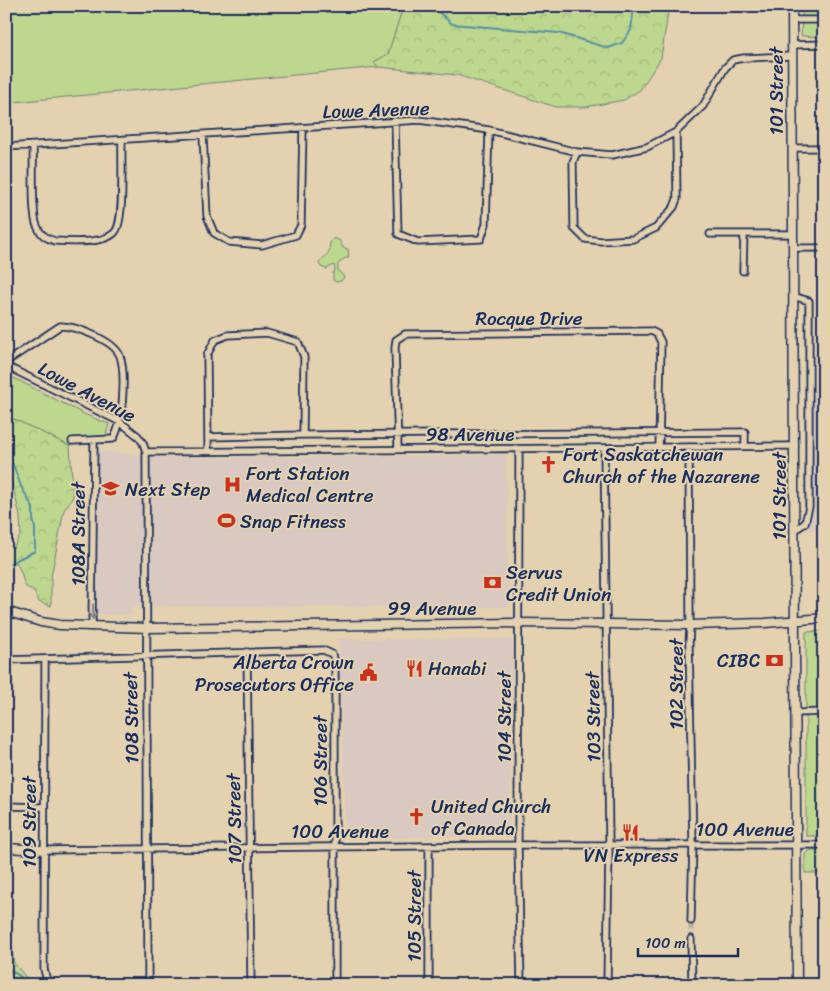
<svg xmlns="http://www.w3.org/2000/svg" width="830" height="991" viewBox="0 0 830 991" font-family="Sriracha,sans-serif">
  <defs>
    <pattern id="forest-crowns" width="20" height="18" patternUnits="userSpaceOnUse" patternTransform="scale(1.25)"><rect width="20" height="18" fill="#bed78e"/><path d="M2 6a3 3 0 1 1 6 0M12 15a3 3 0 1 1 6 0" fill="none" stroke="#a3b97d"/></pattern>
  </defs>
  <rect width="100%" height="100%" fill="#e3d1af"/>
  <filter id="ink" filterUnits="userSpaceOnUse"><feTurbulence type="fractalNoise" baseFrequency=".02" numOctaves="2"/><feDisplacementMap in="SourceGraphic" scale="10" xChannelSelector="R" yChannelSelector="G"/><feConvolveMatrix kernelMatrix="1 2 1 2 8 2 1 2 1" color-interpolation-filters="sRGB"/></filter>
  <g filter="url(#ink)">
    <path fill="#d9c9c0" d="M819 298H824V530H804Z
      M94 450 159 458 506 455 509 607 132 606 131 615 87 613Z
      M339 639H513L509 835 346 838Z"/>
    <path fill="#bed78e" stroke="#6c8376" d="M6 6H399L402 10 388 55 374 62 378 67 14 102 6 84Z
      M803 6H824V37L801 36Z
      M334 238 340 241 343 248 348 249 349 258H345L338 264V270L344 277 341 281 336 282 333 280V273L335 270 334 265 326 269 321 267 319 263 329 252 330 243Z
      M6 374 86 415 109 424 105 438 72 440 70 446 14 419 6 423Z
      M824 631V836H806V632Z
      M811 850H824V873H805V854Z"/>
    <path fill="url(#forest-crowns)" stroke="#6c8376" d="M399 6H669L661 58 640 90 624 100 586 107H556L457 75 378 67 374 62 388 54 402 10Z
      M14 419 70 446 73 497 64 510 51 577V606L39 602 34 592 25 586 21 572 16 562 8 566 10 577H6V545L13 548 21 534 20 516 6 459V423Z
      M6 941 11 946 14 963 32 985H6Z"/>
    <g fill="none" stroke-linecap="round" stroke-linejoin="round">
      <path stroke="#568fa7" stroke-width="2" d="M432 6 452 24 559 33 608 48 622 43 631 30 634 6
        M6 446 21 486 33 508V519L35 529V551L6 565
        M6 967 21 977 24 985"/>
      <path stroke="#bbb19f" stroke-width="5.5" stroke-dasharray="5.5 3" stroke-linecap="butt" d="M691 939V921"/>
      <defs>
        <path id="street" d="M792 20H824
          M791 45 824 44
          M395 121 398 234 418 242 481 239 486 224 489 130
          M203 136 207 216 214 233 229 242 262 245 296 235 301 225 303 128
          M33 146C34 164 31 213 37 226 40 234 47 239 55 241 69 242 105 244 115 232 125 221 121 159 122 141
          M6 147 419 120 489 130 577 152 612 155 647 147 676 132 703 106 725 68 733 60 744 58 791 56
          M792 148H824
          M577 152 573 162 574 228 585 239 601 241 633 239 656 228 674 207 677 199 676 132
          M710 234H793
          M793 248H824
          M743 271 744 234
          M793 296 809 301V507L805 523 795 530
          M6 362 60 326C75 326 114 340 120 356 126 373 123 425 113 439L72 441
          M6 366 120 422 138 436 143 443 146 452 148 985
          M208 437 303 435 745 432V446
          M689 447 690 625 689 644 693 845 691 921
          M604 448 609 845 607 985
          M398 449 395 348 396 340 405 334 651 331 657 334 661 342 659 448
          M519 449 518 845 521 985
          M208 451 207 355 215 340 228 335 267 333 298 342 304 357 303 435
          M146 452 795 446
          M92 627 94 441
          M247 652 251 985
          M45 659 44 969 48 985
          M6 660 323 650 332 654 335 661V985
          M796 713 824 712
          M6 806 43 807
          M429 846V985
          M44 850 518 845H824
          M691 939 692 985"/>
        <path id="secondary" d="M792 6C793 332 795 659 797 985
          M6 611 41 622 60 625 148 628 520 623 690 625 765 623 824 618
          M6 848 44 850"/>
      </defs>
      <use href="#street" stroke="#1b2f5e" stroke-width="9"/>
      <use href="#secondary" stroke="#1b2f5e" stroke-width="11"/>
      <use href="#street" stroke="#e3d1af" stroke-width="5.5"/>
      <use href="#secondary" stroke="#e3d1af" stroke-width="8"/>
    </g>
    <defs><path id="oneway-shaft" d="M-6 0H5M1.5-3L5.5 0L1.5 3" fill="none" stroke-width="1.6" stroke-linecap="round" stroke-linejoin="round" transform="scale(1.25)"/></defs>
    <use stroke="#7f8086" href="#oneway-shaft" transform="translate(93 612) rotate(91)"/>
  </g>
  <defs>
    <symbol id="church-bare" viewBox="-9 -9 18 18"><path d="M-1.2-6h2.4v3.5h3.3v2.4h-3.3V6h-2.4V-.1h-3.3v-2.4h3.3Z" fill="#c8321e" stroke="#e3d1af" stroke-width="2.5" paint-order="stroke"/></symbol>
    <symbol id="hospital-bare" viewBox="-9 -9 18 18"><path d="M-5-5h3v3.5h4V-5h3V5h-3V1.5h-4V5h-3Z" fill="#c8321e" stroke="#e3d1af" stroke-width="2.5" paint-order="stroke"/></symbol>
    <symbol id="school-bare" viewBox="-9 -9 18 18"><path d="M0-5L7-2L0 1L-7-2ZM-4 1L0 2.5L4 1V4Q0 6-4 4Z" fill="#c8321e" stroke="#e3d1af" stroke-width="2.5" paint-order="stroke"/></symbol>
    <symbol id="stadium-bare" viewBox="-9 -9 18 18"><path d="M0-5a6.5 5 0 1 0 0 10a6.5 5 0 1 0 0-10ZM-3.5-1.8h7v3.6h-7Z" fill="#c8321e" stroke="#e3d1af" stroke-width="2.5" paint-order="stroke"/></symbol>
    <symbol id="bank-bare" viewBox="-9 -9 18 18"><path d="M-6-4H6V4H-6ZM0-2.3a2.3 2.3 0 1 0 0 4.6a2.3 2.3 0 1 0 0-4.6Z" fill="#c8321e" stroke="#e3d1af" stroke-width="2.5" paint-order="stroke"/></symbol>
    <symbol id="restaurant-bare" viewBox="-9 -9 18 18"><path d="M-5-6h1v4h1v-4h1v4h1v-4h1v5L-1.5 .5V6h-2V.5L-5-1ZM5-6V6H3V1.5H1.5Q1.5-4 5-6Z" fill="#c8321e" stroke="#e3d1af" stroke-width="2.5" paint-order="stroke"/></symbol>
    <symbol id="civic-bare" viewBox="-9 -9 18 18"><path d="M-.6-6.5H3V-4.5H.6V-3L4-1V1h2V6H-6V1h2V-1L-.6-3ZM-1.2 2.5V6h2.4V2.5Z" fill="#c8321e" stroke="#e3d1af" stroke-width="2.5" paint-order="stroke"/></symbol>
  </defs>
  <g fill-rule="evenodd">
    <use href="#church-bare" x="536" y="452" width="25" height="25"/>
    <use href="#hospital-bare" x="220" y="472" width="25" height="25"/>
    <use href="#school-bare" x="98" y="476" width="25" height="25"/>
    <use href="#stadium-bare" x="214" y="508" width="25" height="25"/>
    <use href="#bank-bare" x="480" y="570" width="25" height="25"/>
    <use href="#bank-bare" x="762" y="648" width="25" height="25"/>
    <use href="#restaurant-bare" x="402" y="656" width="25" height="25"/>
    <use href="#civic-bare" x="356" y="660" width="25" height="25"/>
    <use href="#church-bare" x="404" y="804" width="25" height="25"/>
    <use href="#restaurant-bare" x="618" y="820" width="25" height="25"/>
  </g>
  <g text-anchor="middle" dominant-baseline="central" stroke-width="4" stroke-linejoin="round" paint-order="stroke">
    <g font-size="19" fill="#1b2f5e" stroke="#e3d1af">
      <text transform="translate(776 91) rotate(-90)">101 Street</text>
      <text transform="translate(376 110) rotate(-2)">Lowe Avenue</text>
      <text x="529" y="318">Rocque Drive</text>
      <text transform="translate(87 392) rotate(28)">Lowe Avenue</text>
      <text x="470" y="434">98 Avenue</text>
      <text transform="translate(779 496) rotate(-90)">101 Street</text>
      <text transform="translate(78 534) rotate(-90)">108A Street</text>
      <text x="432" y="608">99 Avenue</text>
      <text transform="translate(676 684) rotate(-90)">102 Street</text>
      <text transform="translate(504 717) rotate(-90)">104 Street</text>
      <text transform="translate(593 717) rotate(-91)">103 Street</text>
      <text transform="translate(131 718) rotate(-91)">108 Street</text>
      <text transform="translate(320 761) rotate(-90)">106 Street</text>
      <text transform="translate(234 819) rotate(-91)">107 Street</text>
      <text transform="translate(29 822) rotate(-90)">109 Street</text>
      <text x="745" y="829">100 Avenue</text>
      <text x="340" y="831">100 Avenue</text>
      <text transform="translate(414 916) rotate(-90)">105 Street</text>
    </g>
    <g font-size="19" fill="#1b2f5e" stroke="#e3d1af" text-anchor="start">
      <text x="563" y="454">Fort Saskatchewan<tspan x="563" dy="22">Church of the Nazarene</tspan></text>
      <text x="246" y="473">Fort Station<tspan x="246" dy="22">Medical Centre</tspan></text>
      <text x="125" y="489">Next Step</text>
      <text x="240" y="521">Snap Fitness</text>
      <text x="506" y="572">Servus<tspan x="506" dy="22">Credit Union</tspan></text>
      <text x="760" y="660" text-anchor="end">CIBC</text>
      <text x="354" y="662" text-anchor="end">Alberta Crown<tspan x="354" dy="22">Prosecutors Office</tspan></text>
      <text x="428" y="668">Hanabi</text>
      <text x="431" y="806">United Church<tspan x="431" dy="22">of Canada</tspan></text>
      <text x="631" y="855" text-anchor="middle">VN Express</text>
    </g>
  </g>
  <rect width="830" height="991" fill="none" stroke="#e3d1af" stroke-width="25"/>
  <rect x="12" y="12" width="805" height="966" fill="none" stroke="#1b2f5e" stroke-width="2" filter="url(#ink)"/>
  <path d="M638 948v8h100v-8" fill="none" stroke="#1b2f5e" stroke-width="2.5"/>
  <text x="645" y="948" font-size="15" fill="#1b2f5e" stroke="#e3d1af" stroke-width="4" paint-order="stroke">100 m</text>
</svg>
